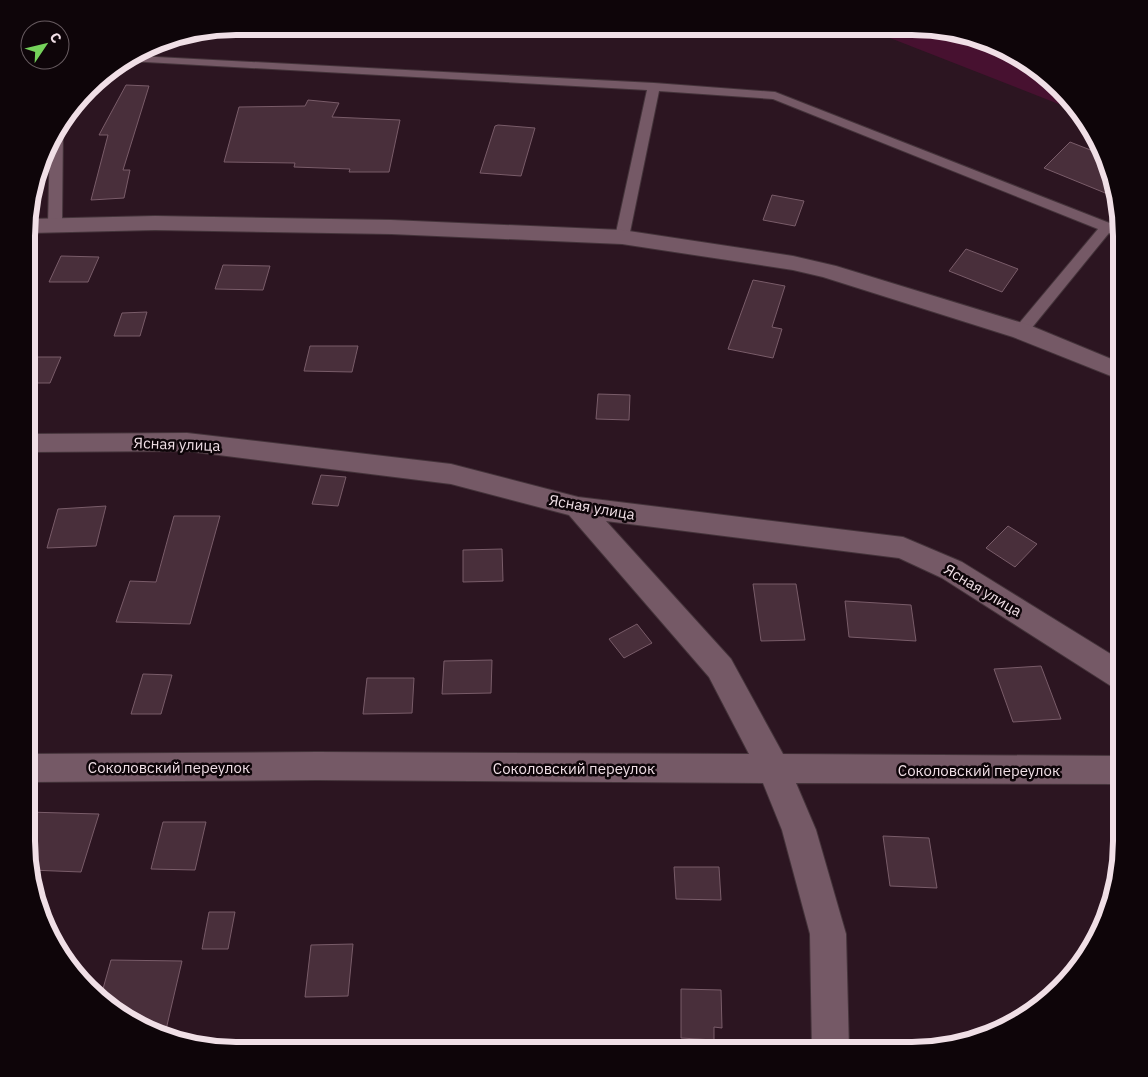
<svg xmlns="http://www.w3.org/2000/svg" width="1148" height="1077" viewBox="0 0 1148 1077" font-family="'IBM Plex Sans',sans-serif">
  <rect width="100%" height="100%" fill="#2c1521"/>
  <path fill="#471130" d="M862 27H926L1005 48 1070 98 1079 112Z"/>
  <path fill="#492f3b" stroke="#795c69" d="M126 85 149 86 123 170H130L124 198 91 200 108 135H99Z
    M308 100 339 103 332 117 400 120 389 172H349L350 169 294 167 295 163 224 162 239 107 305 106Z
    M498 125 535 128 521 176 480 173 495 126Z
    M1070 142 1106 156 1115 197 1044 168Z
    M772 195 804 201 795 226 763 220Z
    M966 249 1018 269 1002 292 949 271Z
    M61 256 99 257 88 282H49Z
    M223 265 270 266 263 290 215 289Z
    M753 280 785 286 772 327 782 329 773 358 728 349Z
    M147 312 140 336H114L122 313Z
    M310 346H358L352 372 304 371Z
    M29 357H61L50 383H29Z
    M598 394 630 395 629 420 596 419Z
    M321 475 346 477 338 506 312 504Z
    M106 506 96 546 47 548 58 509Z
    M174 516H220L190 624 116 622 130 581 156 582Z
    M1008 526 1037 544 1015 567 986 548Z
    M502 549 503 581 463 582V550Z
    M753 584H796L805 640 761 641Z
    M845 601 911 605 916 641 849 637Z
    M637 624 652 643 624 658 609 639Z
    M492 660 491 693 442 694 444 661Z
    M1041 666 1061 719 1013 722 994 669Z
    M143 674 172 675 161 714H131Z
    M367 678H414L412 713 363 714Z
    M27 812 99 814 81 872 30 870 27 854Z
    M163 822H206L195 870 151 869Z
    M883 836 929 838 937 888 890 886Z
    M674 867H719L721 900 676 899Z
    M209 912H235L228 949H202Z
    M353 944 348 996 305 997 311 945Z
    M111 960 182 961 165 1034 144 1029 101 996Z
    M681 989 721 990 722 1028 714 1027V1040L681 1038Z"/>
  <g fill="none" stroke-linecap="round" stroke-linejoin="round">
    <defs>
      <path id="service" d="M137 56 654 83 775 92 1112 224 1121 228V237L1109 233 1026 335H1016L1014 331 1016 327 1098 229 773 99 659 91 629 237 622 241 615 237 647 90 128 61Z
        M60 125 63 128 62 224 55 228 48 224 50 142 55 131Z"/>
      <path id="minor" d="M155 216 391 220 622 230 793 256 836 266 1029 325 1121 363V380L1013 337 823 277 793 270 622 244 391 234 155 230 30 233V219Z
        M187 433 451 464 578 497 903 537 962 562 1122 661V690L1111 686 942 578 899 558 606 521 731 659 783 754 1122 756V784L796 783 816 830 846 934 849 1050H812L810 934 782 830 763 783 317 780 27 782V754L317 752 749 754 709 677 569 515 451 484 187 451 29 452V434Z"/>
    </defs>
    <use href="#service" stroke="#44333a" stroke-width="2"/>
    <use href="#minor" stroke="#44333a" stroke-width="2"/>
    <use href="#service" fill="#755966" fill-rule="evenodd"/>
    <use href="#minor" fill="#755966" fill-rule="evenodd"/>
  </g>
  <g text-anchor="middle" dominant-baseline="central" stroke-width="5" stroke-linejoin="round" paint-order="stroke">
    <g font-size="15" fill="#f0dfe6" stroke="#0e0509">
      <text transform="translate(177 444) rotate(2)">Ясная улица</text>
      <text transform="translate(592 507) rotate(10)">Ясная улица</text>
      <text transform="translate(983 590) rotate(31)">Ясная улица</text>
      <text x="169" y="767">Соколовский переулок</text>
      <text x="574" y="768">Соколовский переулок</text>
      <text x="979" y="770">Соколовский переулок</text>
    </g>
  </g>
  <path d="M0 0H1148V1077H0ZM236 35H912A201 201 0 0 1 1113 236V841A201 201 0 0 1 912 1042H236A201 201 0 0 1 35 841V236A201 201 0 0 1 236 35Z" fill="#0e0509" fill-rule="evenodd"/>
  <path fill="none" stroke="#f0dfe6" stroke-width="6" d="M236 35H912A201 201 0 0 1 1113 236V841A201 201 0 0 1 912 1042H236A201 201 0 0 1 35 841V236A201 201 0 0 1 236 35Z"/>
  <g transform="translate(45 45) rotate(55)"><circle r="24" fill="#0e0509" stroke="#685c61"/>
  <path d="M0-4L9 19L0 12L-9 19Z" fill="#75d25b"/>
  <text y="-8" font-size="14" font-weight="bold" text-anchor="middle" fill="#f0dfe6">С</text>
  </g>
</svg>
